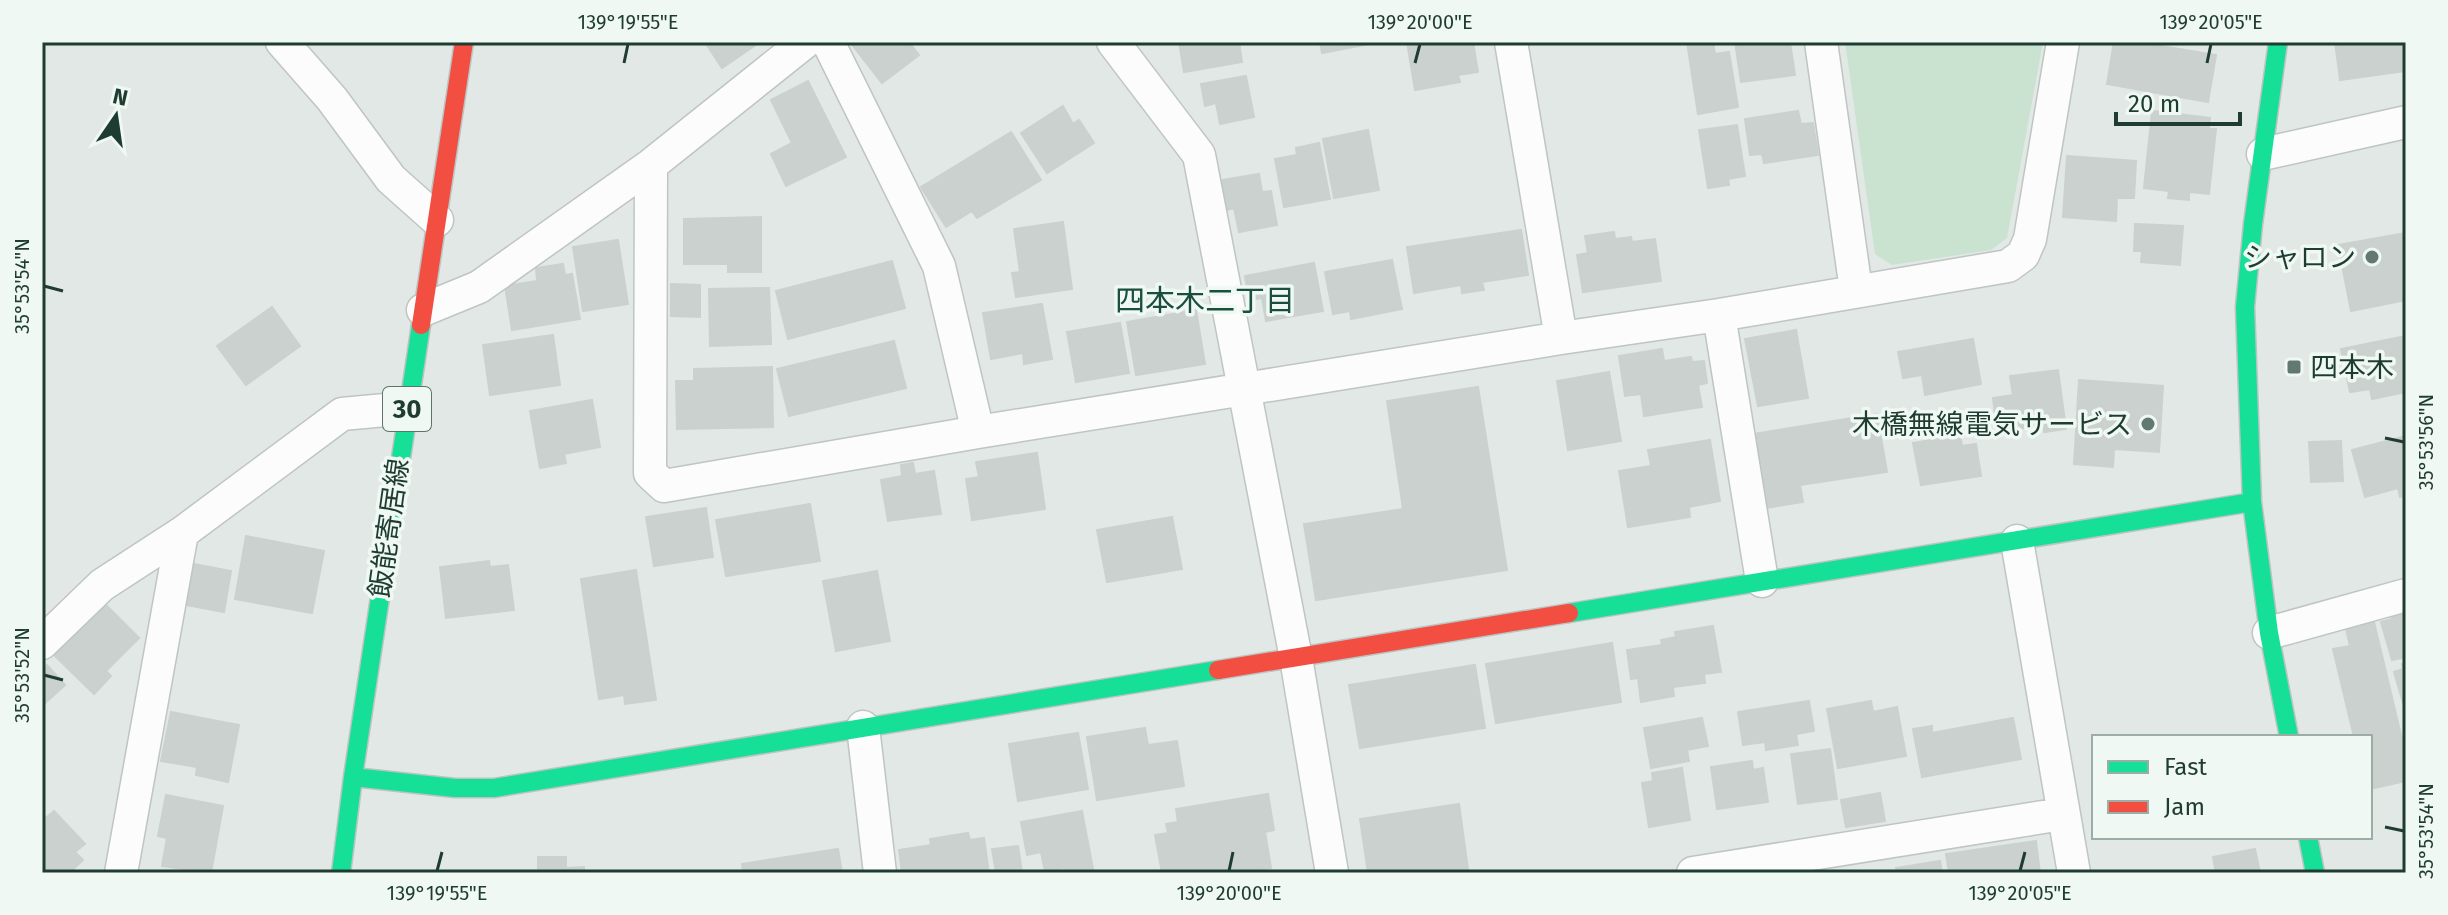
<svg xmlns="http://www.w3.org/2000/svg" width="2448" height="915" viewBox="0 0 2448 915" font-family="'Fira Sans','Noto Sans JP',sans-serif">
  <rect width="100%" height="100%" fill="#e2e8e5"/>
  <path fill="#cae2d0" d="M1845 42H2043L2007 238 1991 250 1892 265 1875 254Z"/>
  <path fill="#cad1ce" stroke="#cbd1ce" stroke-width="2" d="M705 42H760L722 68Z
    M850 42H909L919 55 882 83Z
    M1179 42H1239L1242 62 1184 72Z
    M1320 42H1380L1322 53Z
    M1407 42H1473L1478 72 1458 75 1460 82 1415 90Z
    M1687 42H1713L1715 54 1729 52 1738 107 1698 114Z
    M1735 42H1790L1795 75 1741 82Z
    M2114 42H2137L2216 55 2208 102 2107 84Z
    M2335 42H2406V71L2340 80Z
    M1246 76 1254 117 1220 124 1216 103 1205 106 1201 84Z
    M808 81 846 157 786 186 771 154 792 143 771 100Z
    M1063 106 1073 124 1079 120 1094 143 1047 173 1021 133Z
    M1798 111 1801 124 1813 123 1818 155 1764 163 1762 154 1750 155 1745 119Z
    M2152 111 2210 118 2209 129H2216L2209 194 2189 192V200L2168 198 2169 191 2144 188Z
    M1737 125 1745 176 1728 179 1729 185 1708 188 1699 130Z
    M1368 130 1379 190 1334 198 1323 139Z
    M1011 132 1041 180 977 218 972 211 946 227 921 187Z
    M1319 143 1330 199 1284 207 1275 159 1297 155 1296 148Z
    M2067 156 2136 161 2134 198H2117L2116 221 2063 217Z
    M1259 174 1262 192 1271 191 1277 225 1239 232 1234 208 1227 210 1222 180Z
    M761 217V272H728V264H684V219Z
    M1063 222 1072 289 1016 297 1012 273 1020 272 1014 229Z
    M2135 224 2183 226 2180 265 2141 262 2142 251H2134Z
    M1521 230 1528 275 1482 282 1484 290 1462 293 1461 285 1414 293 1407 247Z
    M1614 232 1615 239 1631 237 1632 242 1655 239 1661 281 1583 292 1577 255 1588 253 1585 236Z
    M2406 233V300L2351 311 2338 245Z
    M618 240 628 304 583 311 573 247Z
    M1392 260 1402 309 1351 319 1350 311 1333 314 1325 272Z
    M892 261 905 308 788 339 776 291Z
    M1314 263 1323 311 1266 321 1262 298 1249 300 1245 276Z
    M563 264 565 275 572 274 580 319 512 330 505 286 537 281 536 268Z
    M671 284 700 285V317L671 316Z
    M769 288 771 344 710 346 709 289Z
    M1042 304 1052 359 1024 364 1023 353 991 359 983 313Z
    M272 307 300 346 246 385 217 346Z
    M1196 310 1205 364 1136 375 1127 322Z
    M1120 323 1129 373 1076 382 1067 332Z
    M1796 330 1808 398 1758 406 1745 339Z
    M553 335 560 385 490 395 483 345Z
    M2406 336V392L2372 399 2370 389 2350 392 2341 349Z
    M1973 339 1981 384 1925 395 1922 375 1903 378 1898 352Z
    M894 341 906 388 789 416 777 369Z
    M1662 349 1664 361 1691 357 1692 362 1704 361 1707 383 1698 385 1702 407 1644 416 1641 394 1625 396 1619 356Z
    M772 367 773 427 677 429 676 381H694V369Z
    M2058 370 2066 429 2044 432 2043 425 1997 432 1993 398 2013 395 2010 376Z
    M1609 372 1621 441 1568 450 1557 381Z
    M2079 380 2163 386 2159 452 2114 449 2113 467 2074 464Z
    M1478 387 1507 570 1316 600 1304 524 1403 509 1387 401Z
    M592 400 600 447 564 454 566 463 540 468 530 411Z
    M1877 414 1887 472 1800 485 1803 502 1765 508 1753 434Z
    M1960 435 1962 446 1976 444 1981 476 1921 485 1913 443Z
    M2406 436V495L2400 497 2398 488 2365 497 2352 450Z
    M1710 440 1720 501 1689 507 1690 517 1628 527 1619 471 1651 466 1648 450Z
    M2341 441 2343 481 2311 482 2309 442Z
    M1037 453 1045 509 972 520 966 479 979 477 976 462Z
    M913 463 915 474 934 471 941 514 888 521 881 480 902 476 901 465Z
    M810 504 820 561 726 576 716 520Z
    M706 508 713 557 654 566 646 517Z
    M1172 517 1182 569 1107 582 1097 530Z
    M246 536 324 551 312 613 235 599Z
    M489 561 490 567 508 565 514 610 446 618 440 567Z
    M194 564 231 571 224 612 186 605Z
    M636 570 656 700 625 704 624 695 599 699 581 579Z
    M877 571 890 641 836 651 823 581Z
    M103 602 139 638 106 671 111 676 94 694 52 653Z
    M2406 605V657L2392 660 2381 622 2392 619 2389 609Z
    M2374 622 2406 756V781L2370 789V737H2354L2333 649 2350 646 2346 629Z
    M1713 626 1721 672 1704 674 1705 683 1673 687 1674 696 1641 702 1638 678 1631 679 1627 650 1662 645 1661 640 1676 637 1675 632Z
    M1612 643 1621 702 1496 723 1486 664Z
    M2406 662V713L2394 672 2403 669 2402 664Z
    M47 665 65 685 42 706V670Z
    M1475 665 1485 728 1360 748 1349 685Z
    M1809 701 1814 731 1796 734 1798 745 1766 750 1765 742 1743 745 1738 712Z
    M1871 701 1873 712 1897 707 1906 756 1838 768 1827 709Z
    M171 712 239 725 228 782 196 775 197 767 161 761Z
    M1702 718 1708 746 1687 750 1689 761 1651 768 1644 728Z
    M2013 718 2021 759 1922 777 1913 729 1932 726V733Z
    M1145 728 1148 745 1177 741 1184 786 1097 800 1087 737Z
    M1078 733 1088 789 1018 801 1009 744Z
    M1830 749 1837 799 1798 804 1791 754Z
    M1752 761 1753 770 1763 768 1768 802 1717 809 1711 767Z
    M1682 768 1690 820 1649 827 1642 783 1653 781 1652 773Z
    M1880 793 1885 821 1846 827 1841 800Z
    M1268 794 1274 830 1265 832 1271 868 1241 873H1162L1155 835 1168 833 1166 824 1178 822 1176 809Z
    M166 795 223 806 211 873 162 866 167 838 158 836Z
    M1459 804 1468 869 1441 873H1368L1360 819Z
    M54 811 85 844 75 852 83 860 69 873H42V821Z
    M1082 811 1093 869 1066 873 1065 868 1045 872 1041 852 1027 855 1021 822Z
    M968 833 970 840 984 838 989 873H902L899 850 931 845 930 839Z
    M2036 841 2040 873H1949L1946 854Z
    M1018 846 1022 872 996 873 992 849Z
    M838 849 842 873H743L742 864Z
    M2255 849 2260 873H2216L2213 857Z
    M538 857H566V868L584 867V873H538Z
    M1940 861 1942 873H1897L1896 868Z"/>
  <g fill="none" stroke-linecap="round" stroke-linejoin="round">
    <defs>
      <path id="street" d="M282 42 332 99 391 179 437 220
        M1113 42 1199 155 1296 658 1332 873
        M1511 42 1561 338
        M1821 42 1856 290
        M2263 154 2406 122
        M651 165 650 473 664 486 978 432 939 266 828 42
        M423 310 479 287 651 165 805 42
        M1719 315 1762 581
        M978 432 1561 338 1719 315 2008 266 2023 255 2030 239 2063 42
        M2017 541 2074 873
        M2269 633 2406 595
        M42 643 102 585 182 533 342 414 407 408
        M863 727 880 873
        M121 873 182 533
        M1693 873 2062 814"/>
      <path id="fast" d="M2278 42 2253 224 2245 307 2252 502 2269 633 2289 737
        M1569 613 2252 502
        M353 777 455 788H494L1218 670
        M2308 837 2315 873
        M341 873 353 777 421 325"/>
      <path id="jam" d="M421 325 464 42
        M1218 670 1569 613"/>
    </defs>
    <use href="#street" stroke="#bfc5c2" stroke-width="35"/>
    <use href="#fast" stroke="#bbc4c1" stroke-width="21"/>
    <use href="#jam" stroke="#bbc4c1" stroke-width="21"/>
    <use href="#street" stroke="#fbfcfb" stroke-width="32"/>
    <use href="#fast" stroke="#16e098" stroke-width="18"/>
    <use href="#jam" stroke="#f24e42" stroke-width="18"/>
  </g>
  <path fill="none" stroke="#1f3c32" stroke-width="3" d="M624 63 628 44M1415 63 1420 44M2207 63 2211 44M44 286 63 291M2385 438 2404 442M44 675 63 680M2385 827 2404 831M437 871 442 852M1229 871 1233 852M2020 871 2025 852"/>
  <g fill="#637871" stroke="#eff8f3" stroke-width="3">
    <circle cx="2372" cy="257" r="8"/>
    <rect x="2286" y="359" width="16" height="16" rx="4"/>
    <circle cx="2148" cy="424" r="8"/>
  </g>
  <g text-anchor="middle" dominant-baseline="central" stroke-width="7" stroke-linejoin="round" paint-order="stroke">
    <rect fill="#eff8f3" stroke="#5d746c" stroke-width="2" x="383" y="387" width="48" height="44" rx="6"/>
    <g font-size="26" font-weight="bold" fill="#1f3c32">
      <text x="407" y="409">30</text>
    </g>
    <g font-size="28" fill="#1f3c32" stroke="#eff8f3" text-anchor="end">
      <text x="2356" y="257">シャロン</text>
      <text x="2310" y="367" text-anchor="start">四本木</text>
      <text x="2132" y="424">木橋無線電気サービス</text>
    </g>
    <g font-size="28" fill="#1f3c32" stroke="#eff8f3">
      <text transform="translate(389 528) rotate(-82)">飯能寄居線</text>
    </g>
    <g font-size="30" fill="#1a4f3f" stroke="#eff8f3">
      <text x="1205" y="301">四本木二丁目</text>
    </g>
  </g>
  <rect width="2448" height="915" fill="none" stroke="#eff8f3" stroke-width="88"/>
  <rect x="2092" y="735" width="280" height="104" fill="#eff8f3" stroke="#9cada6" stroke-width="2"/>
  <rect x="2108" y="761" width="40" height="12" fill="#16e098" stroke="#9cada6" stroke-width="2"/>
  <text x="2164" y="775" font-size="24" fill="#1f3c32">Fast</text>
  <rect x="2108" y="801" width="40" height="12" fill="#f24e42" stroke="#9cada6" stroke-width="2"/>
  <text x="2164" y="815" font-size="24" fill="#1f3c32">Jam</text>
  <g transform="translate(116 116) rotate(13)" stroke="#eff8f3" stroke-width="6" paint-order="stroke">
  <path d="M0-6L14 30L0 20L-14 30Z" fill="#1f3c32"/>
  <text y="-12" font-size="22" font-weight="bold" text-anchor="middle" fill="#1f3c32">N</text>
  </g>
  <path d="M2116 112v12h124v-12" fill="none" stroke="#1f3c32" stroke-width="4"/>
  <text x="2128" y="112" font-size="24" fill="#1f3c32" stroke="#eff8f3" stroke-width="6" paint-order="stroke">20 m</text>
  <rect x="44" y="44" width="2360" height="827" fill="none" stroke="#1f3c32" stroke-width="3"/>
  <g font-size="20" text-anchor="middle" fill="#1f3c32">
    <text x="628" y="29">139°19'55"E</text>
    <text x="1420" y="29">139°20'00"E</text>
    <text x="2211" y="29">139°20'05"E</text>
    <text transform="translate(22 286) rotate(-90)" y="7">35°53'54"N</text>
    <text transform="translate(2426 442) rotate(-90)" y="7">35°53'56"N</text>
    <text transform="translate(22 675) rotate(-90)" y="7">35°53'52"N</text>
    <text transform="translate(2426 831) rotate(-90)" y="7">35°53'54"N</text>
    <text x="437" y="900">139°19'55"E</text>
    <text x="1229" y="900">139°20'00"E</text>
    <text x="2020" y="900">139°20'05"E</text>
  </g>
</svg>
